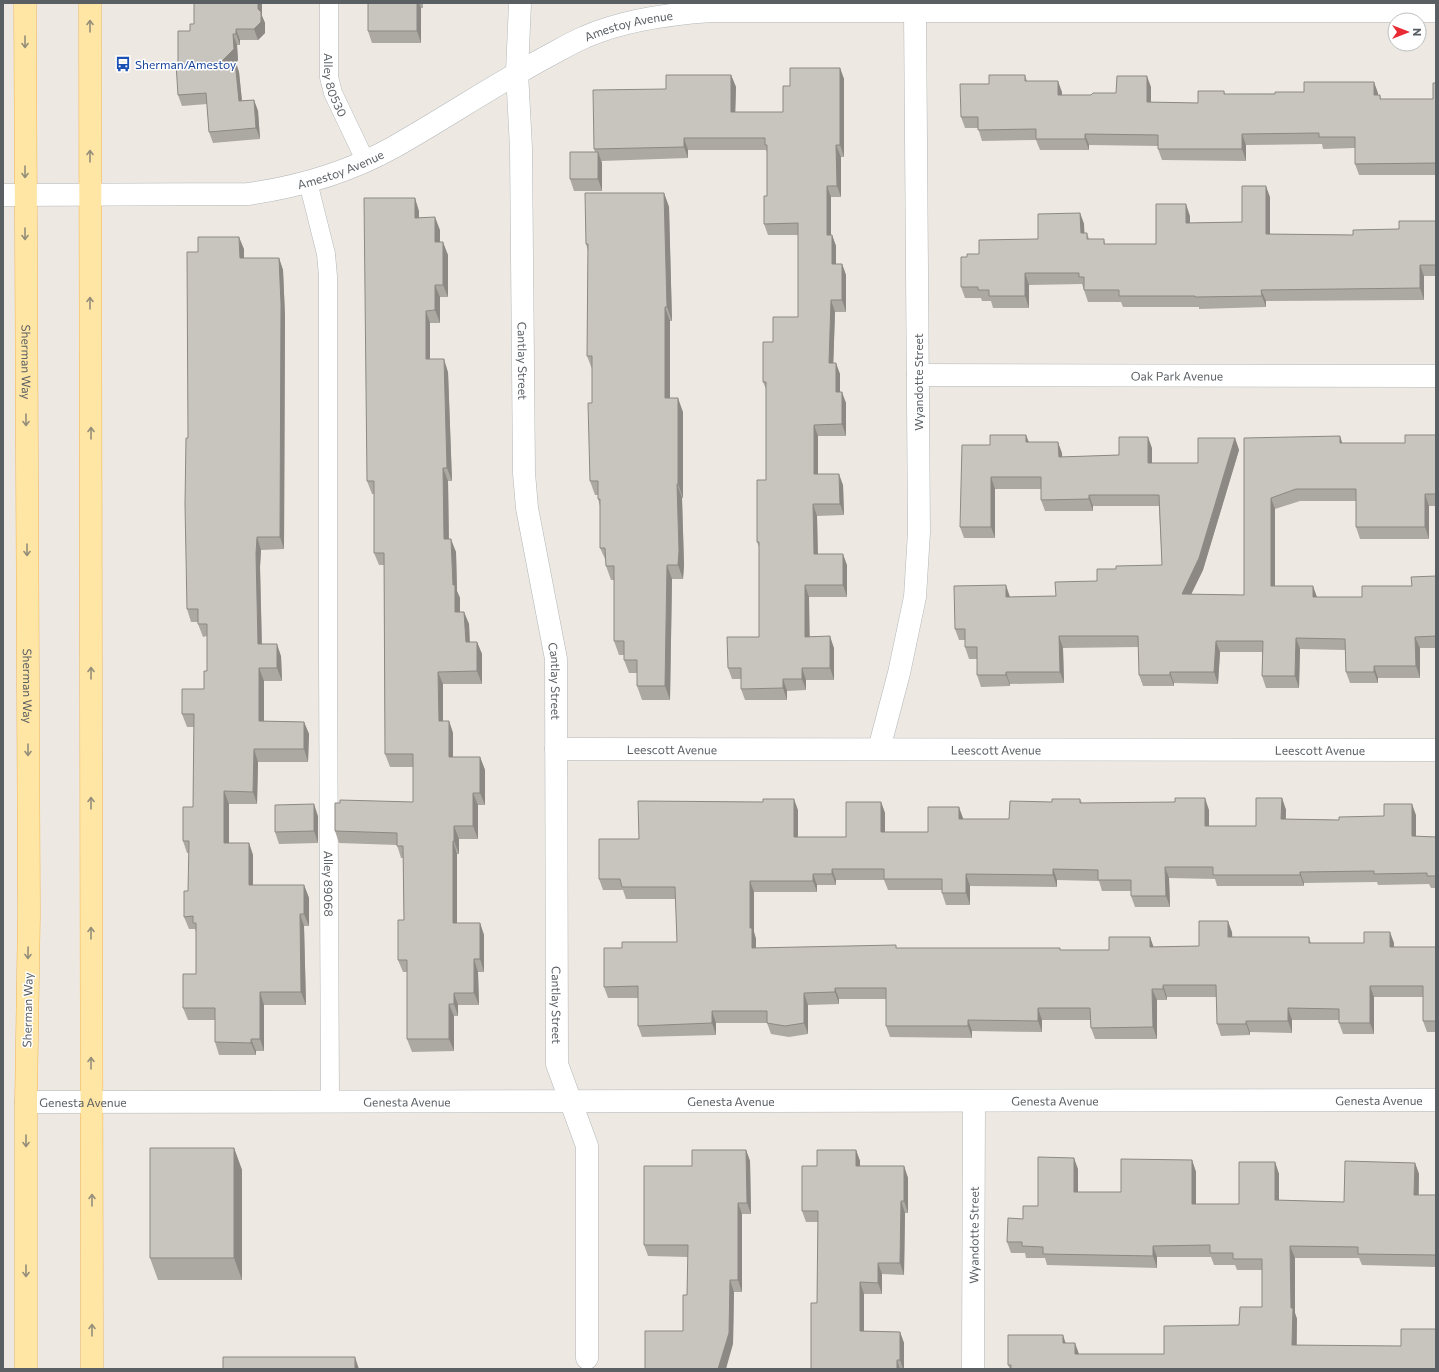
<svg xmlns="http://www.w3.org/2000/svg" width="1439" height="1372" viewBox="0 0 1439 1372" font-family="Commissioner,sans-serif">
  <rect width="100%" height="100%" fill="#ede9e2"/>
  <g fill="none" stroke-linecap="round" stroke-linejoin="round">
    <defs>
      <g id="service">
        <path id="s1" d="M329 3V77L333 93 365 160"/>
        <path id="s2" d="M308 182 326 254 328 276V664L330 1103"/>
      </g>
      <g id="minor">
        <path id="s3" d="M520 3 517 72 521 148 524 473 527 508 556 659 557 1064 587 1146V1358"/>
        <path id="s4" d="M918 375 1436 376"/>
        <path id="s5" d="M556 749 1436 750"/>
        <path d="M879 749 899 673 915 597 919 532 915 10"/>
        <path id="s6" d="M26 1102 1436 1100"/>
        <path id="s7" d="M973 1369 974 1101"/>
      </g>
      <g id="tertiary">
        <path id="s8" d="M3 195 248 194C298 187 349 172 394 147 447 117 497 83 550 55 561 49 573 42 585 37 623 20 669 14 711 11H1436"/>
      </g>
      <g id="primary">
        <path id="s9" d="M25 3 29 914 26 1102V1369"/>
        <path d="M90 3 92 1369"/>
      </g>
    </defs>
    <use href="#service" stroke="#b3b6b9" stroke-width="19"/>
    <use href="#minor" stroke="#b3b6b9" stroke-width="23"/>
    <use href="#tertiary" stroke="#b3b6b9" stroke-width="23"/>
    <use href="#primary" stroke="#f1b457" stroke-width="23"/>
    <use href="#service" stroke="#fff" stroke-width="18"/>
    <use href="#minor" stroke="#fff" stroke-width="22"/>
    <use href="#tertiary" stroke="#fff" stroke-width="22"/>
    <use href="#primary" stroke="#ffe6a5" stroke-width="22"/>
  </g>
  <path fill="#aca9a3" d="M262 3V16L265 23V33L258 40H240V45H237L238 60 236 63 239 72 242 101 254 100 258 111 260 139 213 143 209 132 207 104 182 106 178 95V64L190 31 194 24Z
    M368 3H447V4H423V8H421V43H372L368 31Z
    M840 68 844 79V157H841V197H831V235H832L836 246V264H842L846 275V312H835L833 363 840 374V392L846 403V436H818V474L843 485 844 515 817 516 818 554 847 565V597H809V636L834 648V680H806V690L787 691V700H745L741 689V679H732L728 668 759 637V547L757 542 766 480V389L763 382 773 342 798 317V235H768L764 224 767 196V152L766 150H688V158L601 161 602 163V191H574L570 179 595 152 594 149 666 89 731 75 736 87 735 112H783L790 86Z
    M1025 75 1027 81 1062 92V95H1091L1116 93 1151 87V102L1198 103 1224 91 1225 94 1378 93V95H1380L1381 99H1433L1436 83V175H1359L1355 164V148L1323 149 1322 144 1246 145V161L1162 160 1158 149V146L1089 145V150H1040L1036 140 982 141 978 128H965L961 117 989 84Z
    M664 193 669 207 672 321H670V398L683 412V498H682L684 565 683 579H672L670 700H642L637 686V673H629L624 660V655H619L614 641V580H611L606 566V561L600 548V506L598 499V495H595L590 481 592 403V369L587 356 588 251 586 244Z
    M1270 197V234L1353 235 1399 229 1436 221V276H1424V300L1266 301V307L1199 309V307H1123L1121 302H1088L1082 284 1029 285V308H993L991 301H982L981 298H965L961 287 967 257 1038 239 1080 213 1084 224V233H1087L1089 239H1104L1105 244H1156L1190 216V223L1242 222Z
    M419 211V218L440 230V242L448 255V297H440V323H430V359L448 372 452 481H448L449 539 456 552 457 591 460 598V612H464L469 624 470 642H477L482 654V684H443V721H449L453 733V757H480L485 770V805H478V839H459V854H457V923H480L484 935V972H478L479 1005H458V1016H454V1051L412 1052 407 1039V972H403L398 960 404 920 403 858H401L397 845 339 843 335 831 413 802V767H390L385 754 384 565H379L374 553V494H372L367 481Z
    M244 249V258H279L283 270 285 316 284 549 261 550 260 567 262 644 281 656 282 681H264V721L304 722 309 734 308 762H258L257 804H229V843H249L253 855V885H304L309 898V926H304L306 1005H264V1051H256V1055H219L215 1042V1020H188L183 1008 196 974V932L195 929H189L184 917 188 891 189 853H187L183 841 193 807 194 727H187L182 714 204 689 207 671V636L203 637 198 624V622H191L187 609 188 438 198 252Z
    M1026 435 1029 442 1062 453V457L1119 455 1152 448V463H1198L1235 438 1239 450 1203 570 1191 594 1244 595V438L1343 443H1405L1436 435V506H1429V539H1360L1356 527V501H1300L1275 509V586L1317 597H1362L1412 586 1436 576V648H1420V678H1378V683H1350L1346 672 1345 650 1300 649 1299 688H1266L1262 676V652H1220L1218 684 1174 683V686H1143L1139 675V647L1063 648 1064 683 1010 684V686L981 687 977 675V659H969L965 647V640H959L955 629 1010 597 1056 596 1097 581 1116 569 1162 565 1159 506H1093V511H1045L1041 500V489H995V538H964L960 527 990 445Z
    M1282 798 1286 810V819L1339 820 1416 815V836L1436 837V888H1431L1429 884 1378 885 1377 882 1304 883V886H1217L1215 879 1169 878 1170 907H1135L1131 896V891H1102L1099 881 1057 880V887L970 886V905H946L942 893V890H888L884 880H836V885H817V892H754V932L756 939V948H1060V950H1109L1150 937 1153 947 1199 946 1232 932V937H1309L1311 943H1394V947H1436V1032H1427L1423 1021V997H1374V1034H1343L1339 1023V1020H1292V1033L1250 1032V1035L1221 1036 1217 1024V997H1167V1000H1157V1039H1095L1091 1028 1090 1020H1042V1032L972 1031V1038L890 1037 886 1026V999H839V1004L808 1005V1034L789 1037 771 1034 767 1023H716V1035L642 1037 638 1026V998H608L604 987 622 948 677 942 676 899H626L623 890H603L599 879 639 839 798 810V837H846L881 802 885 813V832H928L963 818V819H1009L1052 802 1080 799 1082 803 1209 810V826H1256Z
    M318 816V843L279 844 275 832Z
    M234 1148 242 1170V1280H158L150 1258Z
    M746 1150 750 1161 751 1214H742V1292H734L733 1344 683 1331 687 1295 688 1257 648 1256 644 1245 692 1166Z
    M856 1150 860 1161V1166H904L908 1178V1213H905L904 1275 882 1274V1294H864V1331L900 1332 904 1343V1369H811L817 1303 818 1222H806L802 1211 817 1166Z
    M1192 1160 1196 1172V1204H1239L1275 1162 1279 1174V1200L1344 1202 1415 1163 1419 1174V1195H1436V1267L1362 1265 1359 1258H1295V1313L1297 1319V1345L1436 1369H1010L1008 1365 1065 1343 1079 1354H1164L1239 1325 1262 1307V1270H1237L1235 1265H1214L1211 1257H1157V1268L1047 1265 1045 1258H1026L1025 1253H1011L1007 1242 1023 1219 1078 1169V1192H1121Z"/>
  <path fill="#8c8985" d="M258 3H262V16L265 23V33L258 40 254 29 258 9Z
    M417 3H419L421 8V43L417 31Z
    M236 29 240 40V45L236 34Z
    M233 34 237 45 238 60 236 63 239 72 243 112 222 61Z
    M840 68 844 79V157L840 145Z
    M731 75 736 87 735 123 731 112Z
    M1147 76 1151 87V114L1147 102Z
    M1058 81 1062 92V106L1058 95Z
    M1374 82 1378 93V106L1374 95Z
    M254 100 258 111 260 139 256 128Z
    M1085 134 1089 145V150L1085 139Z
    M1242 134 1246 145V161L1242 149Z
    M684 138 688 150V158L684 147Z
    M836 145 841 157V197L837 186Z
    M598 152 602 163V191L598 179Z
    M827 186 831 197V246L827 235Z
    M1266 186 1270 197V245L1266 234Z
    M664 193 669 207 672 321 667 307Z
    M415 198 419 211V230L415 218Z
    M1186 204 1190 216V234L1186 223Z
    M1080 213 1084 224 1085 244 1081 233Z
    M435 217 440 230V255L435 242Z
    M832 235 836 246V275L832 264Z
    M239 237 244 249V271L240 258Z
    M443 242 448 255V297L443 285Z
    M279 258 283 270 285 316 284 549 280 537Z
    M842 264 846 275V312L842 300Z
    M1420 265 1424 276V300L1420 288Z
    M1025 273 1029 285V308L1025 296Z
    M435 285 440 297V323L435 310Z
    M1261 290 1266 301V307L1262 296Z
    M831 300 835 312 833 374 829 363Z
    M665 307 670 321V412L665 398Z
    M426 311 430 323V372L426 359Z
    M444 359 448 372 452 481 447 468Z
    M836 363 840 374V403L836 392Z
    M842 392 846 403V436L842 424Z
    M678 398 683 412V498L678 484Z
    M814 425 818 436V486L814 474Z
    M1026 435 1030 447 1026 442Z
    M1340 436 1344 448 1340 443Z
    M1148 437 1152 448V474L1148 463Z
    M1235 438 1239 450 1203 570 1186 605 1182 594Z
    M1058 442 1062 453 1063 468 1059 457Z
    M443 468 448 481 449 552 444 539Z
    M839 474 843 485 844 515 840 504Z
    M991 477 995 489V538L991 527Z
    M677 484 682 498 684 565 683 579 678 565Z
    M1425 494 1429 506V539L1425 527Z
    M1089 495 1093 506V511L1089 499Z
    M1271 498 1275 509V597L1271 586Z
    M813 504 817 516 818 565 814 554Z
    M257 537 261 550 260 567 262 656 258 644 256 554Z
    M451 539 456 552 457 591 460 598V624L455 612 453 585Z
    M843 554 847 565V597L843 585Z
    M667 565 672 579 670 700 665 686Z
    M805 585 809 597 810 648 805 637Z
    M1006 585 1010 597V608L1006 597Z
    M1313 586 1317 597H1313Z
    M464 612 469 624 470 654 466 642Z
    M830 636 834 648V680L830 668Z
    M1059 636 1063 648 1064 683 1060 672Z
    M1415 637 1420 648V678L1416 666Z
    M1296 638 1300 649 1299 688 1295 676Z
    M1216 641 1220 652 1218 684 1214 672Z
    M477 642 482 654V684L477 671Z
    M277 644 281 656 282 681 277 668Z
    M1374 666 1378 678V683L1374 672Z
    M259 668 264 681V734L259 721Z
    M802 668 806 680V690L802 679Z
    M438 672 443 684V733L439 721Z
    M1006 672 1010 684V686L1006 675Z
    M1170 672 1174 683V686L1170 675Z
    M783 679 787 691V700L783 688Z
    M449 721 453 733V770L449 757Z
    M304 722 309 734 308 762 304 749Z
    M254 749 258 762 257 804 253 792Z
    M480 757 485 770V805L480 793Z
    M224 791 229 804V855L224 843Z
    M473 793 478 805V839L473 826Z
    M1205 798 1209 810V837L1205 826Z
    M1282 798 1286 810 1285 830 1281 819Z
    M794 799 798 810V849L794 837Z
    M881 802 885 813V844L881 832Z
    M314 804 318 816V843L314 831Z
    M1412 804 1416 815V848L1412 836Z
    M959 807 963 818V830L959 819Z
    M454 826 459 839V854L454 841Z
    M453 841 457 854V935L453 923Z
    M249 843 253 855V898L249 885Z
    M1165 867 1169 878 1170 907 1166 896Z
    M832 869 836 880V885L832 874Z
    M1053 869 1057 880V887L1053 875Z
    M1300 872 1304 883V886L1300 875Z
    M813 874 817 885V892L813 881Z
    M966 874 970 886V905L966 893Z
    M750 881 754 892V932L756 939V959L752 948 750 928Z
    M304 885 309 898V926L304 914Z
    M300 914 304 926 306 1005 301 992Z
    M1228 921 1232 932 1233 948 1228 937Z
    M480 923 484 935V972L480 959Z
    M1390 932 1394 943V958L1390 947Z
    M1150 937 1154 948 1150 947Z
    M474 959 478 972 479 1005 474 993Z
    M1163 985 1167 997V1000L1163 989Z
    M1370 986 1374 997V1034L1370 1023Z
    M835 988 839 999V1004L835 992Z
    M1152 989 1157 1000V1039L1153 1027Z
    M260 992 264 1005V1051L260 1039Z
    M454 993 458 1005V1016L454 1004Z
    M804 993 808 1005V1034L804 1023Z
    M449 1004 454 1016V1051L449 1039Z
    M1038 1008 1042 1020V1032L1038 1021Z
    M1288 1008 1292 1020V1033L1288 1021Z
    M712 1011 716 1023V1035L712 1023Z
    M968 1020 972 1031V1038L968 1026Z
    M1246 1021 1250 1032V1035L1246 1024Z
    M251 1039 256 1051V1055L251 1043Z
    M234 1148 242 1170V1280L234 1258Z
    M746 1150 750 1161 751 1214 747 1203Z
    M856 1150 860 1161V1178L856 1166Z
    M1074 1158 1078 1169V1204L1074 1192Z
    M1192 1160 1196 1172V1216L1192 1204Z
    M1275 1162 1279 1174V1211L1275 1200Z
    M1415 1163 1419 1174 1418 1207 1414 1195Z
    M904 1166 908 1178V1213L904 1201Z
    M901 1201 905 1213 904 1275 900 1263Z
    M738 1203 742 1214V1292L738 1280Z
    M1153 1246 1157 1257V1268L1153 1256Z
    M1290 1246 1295 1258V1313L1297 1319 1296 1356 1292 1345 1291 1308Z
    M878 1263 882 1274V1294L878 1283Z
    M730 1280 734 1292 733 1344 726 1369H718Z
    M860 1282 864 1294V1343L860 1331Z
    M900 1332 904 1343V1369H903L900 1360Z
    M1063 1335 1067 1347 1063 1343Z
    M1075 1343 1079 1354H1075Z
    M355 1357 359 1369H355Z
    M897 1360 900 1369H897Z"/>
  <path fill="#c8c4be" stroke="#8c8985" d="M194 3H258V9L261 12V22L254 29H236V34H233L234 49 222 61H235L239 101 254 100 256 128 209 132 206 93 178 95 176 64H178V31H190V24H194Z
    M368 3H417V31H368Z
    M790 68H840V145H836L837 186H827V235H832V264H842V300H831L829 363H836V392H842V424L814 425V474H839L840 504H813L814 554H843V585H805V637L830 636V668H802V679H783V688L741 689V668H728L727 637H759V542H757V480H766V382H763V342H773V317H798V223L764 224V196H767V145H765V138H684V147L594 149 593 90 666 89V75H731V112H783V86H790Z
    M989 75H1025V81H1058V95H1091L1093 93H1116L1117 76H1147V102L1198 103V91H1224V94H1275V92H1304V82H1374V95H1380V99H1433V83H1436V163L1355 164V137H1319V133L1242 134V149H1158V135L1085 134V139H1036V129L978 130V117H961L960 84H989Z
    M570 152H598V179H570Z
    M1242 186H1266V234L1353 235V230L1399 229V221H1436V265H1420V288L1261 290 1262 296 1195 297V296H1119V290H1084V277H1079V273H1025V296H989V290H978V287H961V257H967V254H979V240L1038 239V214L1080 213 1081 233H1087V239H1104V244H1156V204H1186V223L1242 222Z
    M585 193H664L667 307H665V398H678V484H677L679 551 678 565H667L665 686H637V660H624V641H614V566H606L605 548H600V499H598V481H590L588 403H592V356H587L588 244H586Z
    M364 198H415V218L435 217V242H443V285H435V310L426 311V359H444L447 468H443L444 539H451L453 585H455V612H464L466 642H477V671L438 672 439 721H449V757H480V793H473V826H454V841H453V923H480V959H474V993H454V1004H449V1039H407V960H398V920H404L403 846H397V833L335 831V803H340V800L413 802V754H385L384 553H374V481H367Z
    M198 237H239L240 258H279L281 304 280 537H257L256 554 258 644H277V668H259V721L304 722V749H254L253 792 224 791V843H249V885H304V914H300L301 992H260V1039H251V1043L215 1042V1008H183V974H196V923H193V916L184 917V891H188L189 841H183V807H193L194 714H182V689H204V671H207V624H198V609H187L185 504 186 438H188L187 252H198Z
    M990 435H1026V442H1058L1059 457 1119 455V437H1148V463H1198V438H1235L1199 558 1182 594 1244 595V438L1340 436V443H1405V435H1436V494H1425V527H1356V489H1296L1271 498V586H1313V597H1362V586H1412L1411 577 1436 576V636L1415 637 1416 666H1374V672H1346L1345 639 1296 638 1295 676H1262L1263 641H1216L1214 672H1170V675H1139L1138 636H1059L1060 672H1006V675H977V647H965V629H955L954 586 1006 585V597L1056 596 1055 582 1097 581V569H1116V566L1162 565 1159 495H1089V499L1041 500V477H991V527H960L962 445H990Z
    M1175 798H1205V826H1256V798H1282L1281 819 1339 820V817L1384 816V804H1412V836L1436 837V876H1427V873L1374 874V871L1300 872V875H1213V867H1165L1166 896H1131V880H1098V870L1053 869V875L966 874V893H942V879H884V869H832V874H813V881H750V928H752V948L896 945V948H1060V950H1109V937H1150V947L1199 946V921H1228V937H1309V943H1364V932H1390V947H1436V1021H1423V986H1370V1023H1339V1009L1288 1008V1021H1246V1024H1217L1216 985H1163V989H1152L1153 1027 1091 1028 1090 1008H1038V1021L968 1020V1026H886V988H835V992L804 993V1023L785 1026 767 1023V1011H712V1023L638 1026V986L604 987V948H622V942H677L675 887H622L620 879H599V839H639L638 801 763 802V799H794V837H846V802H881V832H928V807H959V819H1009L1010 801 1052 802V799H1080V803L1175 802Z
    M314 804V831L275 832V805Z
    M150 1148H234V1258H150Z
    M692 1150H746L747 1203H738V1280H730L729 1333 718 1369H645V1331H683V1295H687L688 1245H644V1166H692Z
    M817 1150H856V1166H904V1201H901L900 1263H878V1283L860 1282V1331L900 1332V1360H897V1369H811V1303H817L818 1211H802V1166H817Z
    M1038 1157 1074 1158V1192H1121V1159L1192 1160V1204H1239V1162H1275V1200L1344 1202 1345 1161 1415 1163 1414 1195H1436V1255L1358 1254V1247L1290 1246 1291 1308H1293L1292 1345 1401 1346V1329H1436V1369H1011V1365H1008V1335H1063V1343H1075V1354H1164V1326L1239 1325 1240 1307H1262V1259H1233V1253H1210V1245L1153 1246V1256L1043 1254V1247L1022 1246V1242H1007L1008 1218 1023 1219V1206H1038Z
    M223 1357H355V1369H223Z"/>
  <defs><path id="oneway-shaft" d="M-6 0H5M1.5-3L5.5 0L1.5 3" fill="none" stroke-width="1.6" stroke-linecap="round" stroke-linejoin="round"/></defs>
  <g stroke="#948e7a">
    <use href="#oneway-shaft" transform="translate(90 26) rotate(-90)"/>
    <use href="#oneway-shaft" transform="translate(25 42) rotate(90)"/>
    <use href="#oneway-shaft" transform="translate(90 156) rotate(-90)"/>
    <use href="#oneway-shaft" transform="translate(25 172) rotate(90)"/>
    <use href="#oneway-shaft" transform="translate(25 234) rotate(90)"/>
    <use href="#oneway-shaft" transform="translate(90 303) rotate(-90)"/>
    <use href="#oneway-shaft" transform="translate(26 420) rotate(90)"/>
    <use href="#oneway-shaft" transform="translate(91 433) rotate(-90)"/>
    <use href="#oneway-shaft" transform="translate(27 550) rotate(90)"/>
    <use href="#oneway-shaft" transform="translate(91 673) rotate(-90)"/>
    <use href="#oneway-shaft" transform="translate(28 750) rotate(90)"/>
    <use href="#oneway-shaft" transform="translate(91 803) rotate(-90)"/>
    <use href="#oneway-shaft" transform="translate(91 933) rotate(-90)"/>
    <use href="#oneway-shaft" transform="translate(28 953) rotate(91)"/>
    <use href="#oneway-shaft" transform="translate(91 1063) rotate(-90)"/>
    <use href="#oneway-shaft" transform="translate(26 1141) rotate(90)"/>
    <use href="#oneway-shaft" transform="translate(92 1200) rotate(-90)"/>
    <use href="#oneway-shaft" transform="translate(26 1271) rotate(90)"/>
    <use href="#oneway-shaft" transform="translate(92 1330) rotate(-90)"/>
  </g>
  <defs>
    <symbol id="bus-bare" viewBox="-9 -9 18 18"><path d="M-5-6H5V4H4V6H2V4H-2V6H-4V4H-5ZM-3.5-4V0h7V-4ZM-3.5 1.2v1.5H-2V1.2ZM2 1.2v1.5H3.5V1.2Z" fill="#1a4fb4" stroke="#fff" stroke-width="2.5" paint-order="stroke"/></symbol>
  </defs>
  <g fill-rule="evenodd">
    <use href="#bus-bare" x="112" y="53" width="22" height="22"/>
  </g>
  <g text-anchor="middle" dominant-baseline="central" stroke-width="3" stroke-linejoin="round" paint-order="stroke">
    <g font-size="12" fill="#5a5f63" stroke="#fff">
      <text stroke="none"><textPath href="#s8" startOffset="665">Amestoy Avenue</textPath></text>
      <text stroke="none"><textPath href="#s1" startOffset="83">Alley 80530</textPath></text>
      <text stroke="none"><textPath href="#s8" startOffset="341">Amestoy Avenue</textPath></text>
      <text stroke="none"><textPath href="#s3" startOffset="358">Cantlay Street</textPath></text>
      <text stroke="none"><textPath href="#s9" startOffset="359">Sherman Way</textPath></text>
      <text stroke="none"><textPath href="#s4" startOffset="259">Oak Park Avenue</textPath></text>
      <text transform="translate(918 382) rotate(-90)">Wyandotte Street</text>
      <text stroke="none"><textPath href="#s3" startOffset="681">Cantlay Street</textPath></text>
      <text stroke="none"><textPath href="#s9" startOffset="683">Sherman Way</textPath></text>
      <text stroke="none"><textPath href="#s5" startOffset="116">Leescott Avenue</textPath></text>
      <text stroke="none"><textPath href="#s5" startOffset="440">Leescott Avenue</textPath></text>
      <text stroke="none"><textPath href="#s5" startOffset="764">Leescott Avenue</textPath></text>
      <text stroke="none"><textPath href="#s2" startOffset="704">Alley 89068</textPath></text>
      <text stroke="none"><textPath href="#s3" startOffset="1005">Cantlay Street</textPath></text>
      <text transform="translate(27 1010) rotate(-89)">Sherman Way</text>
      <text stroke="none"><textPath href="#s6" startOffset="1353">Genesta Avenue</textPath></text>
      <text stroke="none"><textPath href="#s6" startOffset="705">Genesta Avenue</textPath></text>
      <text stroke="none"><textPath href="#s6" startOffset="1029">Genesta Avenue</textPath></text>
      <text stroke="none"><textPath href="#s6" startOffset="57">Genesta Avenue</textPath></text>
      <text stroke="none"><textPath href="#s6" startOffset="381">Genesta Avenue</textPath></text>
      <text stroke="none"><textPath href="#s7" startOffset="134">Wyandotte Street</textPath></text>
    </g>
    <g font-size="12" fill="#164399" stroke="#fff" text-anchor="start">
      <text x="135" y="64">Sherman/Amestoy</text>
    </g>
  </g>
  <rect width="1439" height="1372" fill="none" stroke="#5a5f63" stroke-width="8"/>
  <g transform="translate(1407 32) rotate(90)"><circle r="19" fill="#ffffff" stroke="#bdbfc1"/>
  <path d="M0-3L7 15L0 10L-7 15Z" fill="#e92c33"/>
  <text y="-6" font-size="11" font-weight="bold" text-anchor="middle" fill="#5a5f63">N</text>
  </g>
</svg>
